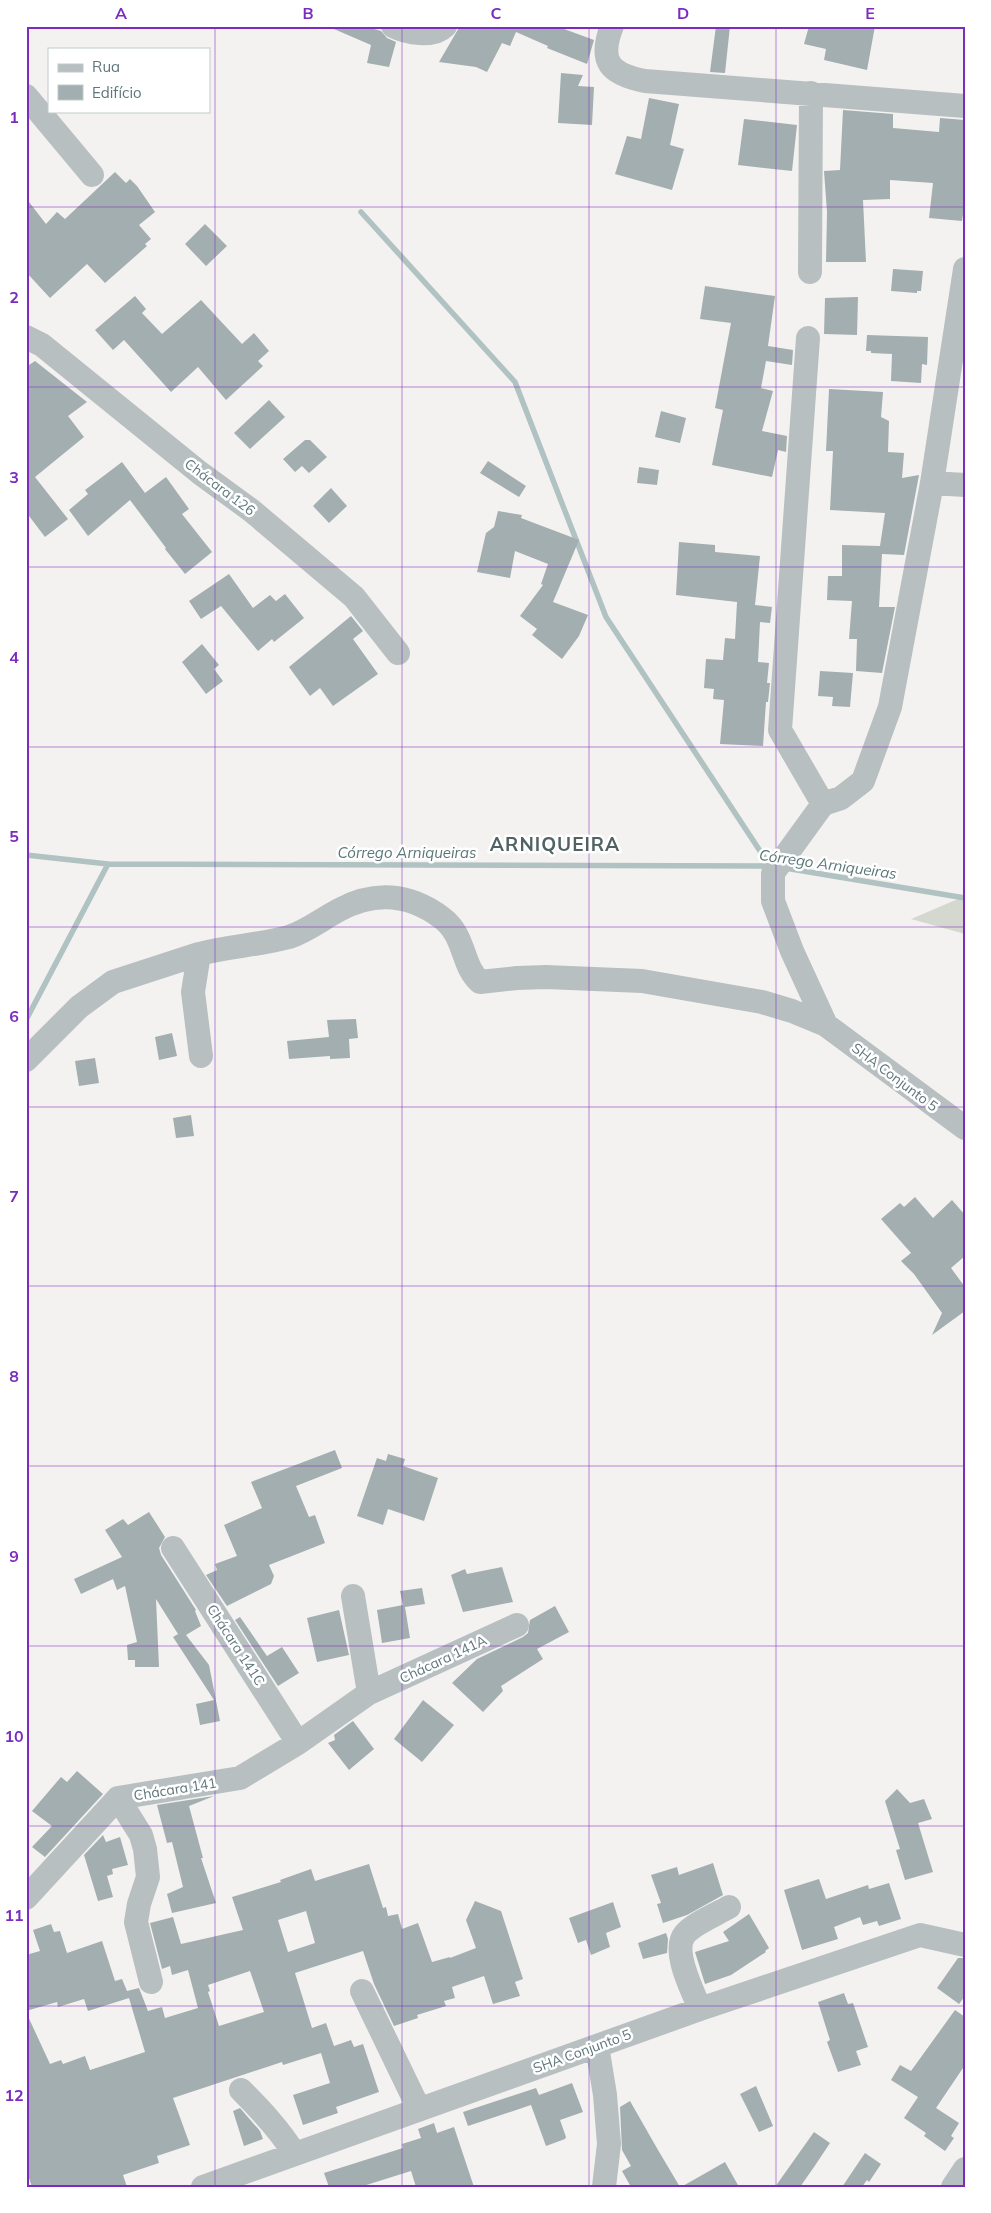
<svg xmlns="http://www.w3.org/2000/svg" width="991" height="2213" viewBox="0 0 991 2213" font-family="Mulish,sans-serif">
  <rect width="100%" height="100%" fill="#f4f2f0"/>
  <path fill="#d5d8cf" d="M965 896V934L911 919Z"/>
  <g fill="none" stroke-linecap="round" stroke-linejoin="round">
    <path stroke="#b0c2c1" stroke-width="5.5" d="M361 212 515 382 606 617 770 866
      M26 855 108 864 771 866
      M785 868 965 898
      M26 1020 108 864"/>
  </g>
  <path fill="#a2aeaf" fill-rule="evenodd" d="M327 26H365L381 31 387 38 396 42 389 67 367 63 371 45Z
    M460 26H556L594 40 587 64 547 48 548 46 516 32 510 46 502 43 487 72 476 67 439 62Z
    M716 26H730L725 73 710 72Z
    M809 26H875L867 70 824 60 826 49 804 44Z
    M561 73 583 75 578 86 594 87 592 125 558 123Z
    M649 98 679 104 670 145 684 149 672 190 615 174 627 136 641 139Z
    M843 110 893 114V128L939 132 940 118 965 120V201L962 221 929 218 933 183 890 180V199L863 200 866 262H826L827 212 824 171 840 170Z
    M744 119 797 125 792 171 738 165Z
    M115 172 126 183 130 179 137 186 155 212 139 225 151 239 145 244 147 246 105 283 87 264 50 298 26 272V198L46 224 57 212 65 219Z
    M205 224 227 246 206 266 185 244Z
    M893 269 923 271 921 291H917V293L891 291Z
    M705 286 775 296 768 346 793 350 792 365 766 361 761 388 773 391 762 431 787 436 786 452 778 450 772 477 712 465 723 410 715 408 731 323 700 319Z
    M135 296 146 309 142 313 162 334 201 300 242 344 254 333 269 351 258 361 263 366 226 400 198 367 171 392 124 340 113 350 95 330Z
    M858 297 857 335 824 334 825 298Z
    M867 335 928 337 927 365 922 364 921 383 891 381 892 354 871 353V351H866Z
    M35 361 87 402 68 416 84 437 35 477 68 519 45 537 26 512V367Z
    M829 389 883 392 881 417 889 421 888 452 904 453 902 478 919 475 904 555 882 554 879 607H895L882 673 856 671 857 639H849L852 601 827 600 828 576H842V545L880 546 885 513 830 510 833 451H826Z
    M269 400 285 417 250 449 234 433Z
    M661 411 686 418 680 443 655 437Z
    M305 440H310L327 457 309 473 302 466 295 472 283 459Z
    M488 461 526 486 519 497 480 473Z
    M122 462 145 493 166 477 189 509 182 514 212 552 185 574 165 549 166 548 130 500 88 536 69 510 88 494 85 490Z
    M639 467 659 470 657 485 637 483Z
    M331 488 347 506 329 523 313 506Z
    M498 511 522 515 521 518 579 540 553 602 588 615 579 636 562 659 532 635 537 629 520 616 543 585 541 584 548 564 515 551 510 578 477 572 486 533 494 527Z
    M679 542 715 545V552L760 556 755 605 772 607 770 623 760 622 758 662 769 663 767 683H770L768 702H766L763 746 720 744 724 700 713 699 714 689 704 688 706 659 723 660 725 638 735 639 737 602 676 595Z
    M229 574 253 608 270 595 276 601 285 594 304 618 274 642 272 639 258 651 221 606 201 619 189 601Z
    M351 616 363 631 353 639 378 674 333 706 320 688 310 696 289 667Z
    M202 644 219 665 214 669 223 681 206 694 182 662Z
    M820 671 853 673 850 707 832 706 833 697 818 696Z
    M356 1019 358 1038 349 1039 350 1058 330 1059V1056L289 1059 287 1041 329 1037 327 1020Z
    M172 1033 177 1056 159 1060 155 1037Z
    M95 1058 99 1083 79 1086 75 1061Z
    M191 1115 194 1136 176 1138 173 1118Z
    M915 1197 933 1218 952 1200 965 1215V1256L951 1268 965 1287V1311L932 1335 942 1313 914 1274 901 1261 911 1253 881 1219 900 1203 904 1207Z
    M335 1450 342 1468 296 1486 309 1517 315 1515 325 1543 269 1565 274 1576 271 1584 227 1606 206 1575 217 1570 215 1564 237 1556 224 1525 262 1508 251 1482Z
    M388 1454 405 1459 403 1466 438 1478 424 1521 388 1509 383 1525 357 1516 377 1458 386 1461Z
    M149 1512 165 1537 159 1548 161 1555 196 1610 195 1611 201 1626 186 1635 209 1665 220 1721 200 1725 196 1704 214 1700 173 1637 178 1634 156 1599 159 1667H135V1660H128L127 1645 137 1642 125 1586 117 1590 113 1579 81 1594 74 1579 122 1557 105 1530 123 1519 128 1525Z
    M502 1567 513 1602 463 1612 451 1575 465 1569 467 1574Z
    M422 1588 425 1604 405 1607 410 1638 382 1643 377 1610 403 1605 400 1591Z
    M555 1606 569 1632 537 1649 543 1659 501 1686 503 1691 483 1712 452 1683 477 1659 523 1637 528 1633 530 1620Z
    M339 1610 349 1655 317 1662 307 1618Z
    M240 1617 267 1656 282 1647 299 1673 278 1686 235 1620Z
    M423 1700 454 1725 422 1762 394 1739Z
    M353 1721 374 1749 349 1770 328 1743 335 1740 334 1735Z
    M77 1771 103 1794 45 1857 32 1847 52 1826 32 1811 61 1777 67 1782Z
    M897 1789 910 1803 924 1799 932 1819 918 1823 933 1872 905 1880 896 1850 900 1849 885 1801Z
    M214 1796 189 1806 203 1858H201L216 1903 172 1913 167 1894 183 1887 172 1842 167 1843 157 1805Z
    M103 1835 106 1842 120 1837 128 1865 112 1869 113 1874 107 1876 113 1897 98 1901 84 1855Z
    M713 1863 723 1895 687 1915 663 1923 657 1904 661 1903 651 1875 677 1867 679 1875Z
    M369 1864 383 1908 386 1907 388 1916 398 1914 402 1929 418 1923 432 1962 450 1957V1958L476 1948 466 1920 475 1901 501 1911 523 1979 515 1982 520 1996 493 2004 484 1976 452 1987 455 1998 444 2001 446 2006 417 2015 418 2018 394 2026 374 1984 363 1951 295 1973 312 2028 326 2023 334 2046 351 2040 354 2047 363 2044 379 2092 336 2107 338 2113 303 2125 293 2095 330 2083 321 2053 283 2065 282 2062 173 2098 190 2145 157 2156 159 2163 123 2175 127 2187H32L26 2169V2012L50 2064 61 2060 63 2064 85 2056 90 2070 145 2052 129 1998 88 2011 84 1999 58 2007 57 2002 26 2011V1955L40 1951 33 1930 51 1924 54 1932 60 1931 67 1953 102 1941 115 1981 122 1979 127 1991 139 1988 148 2011 162 2007 165 2018 198 2008 188 1970 172 1975 170 1966 162 1969 150 1923 173 1917 181 1944 243 1930 232 1897 281 1882 280 1880 311 1869 315 1881ZM306 1911 315 1943 288 1952 278 1920ZM250 1971 264 2012 219 2026 208 1992 210 1991 208 1985Z
    M819 1879 826 1899 868 1885 869 1889 889 1883 901 1919 879 1926 877 1921 863 1925 860 1917 834 1927 838 1939 802 1950 784 1890Z
    M613 1902 621 1927 606 1933 610 1947 591 1955 586 1940 578 1943 569 1918Z
    M749 1914 769 1948 765 1951 766 1952 731 1975 705 1984 695 1952 729 1941 723 1932Z
    M666 1933 668 1939 667 1953 643 1959 638 1943Z
    M958 1958H965V1996L959 2004 937 1988Z
    M844 1993 848 2004 853 2003 868 2047 856 2051 861 2065 838 2072 827 2042 830 2040 818 2002Z
    M955 2010 965 2017V2065L936 2108 959 2123 951 2136 954 2138 945 2151 924 2136 926 2133 904 2118 918 2097 891 2080 900 2065 911 2071Z
    M572 2083 583 2112 560 2120 566 2137 565 2139 546 2146 531 2105 468 2126 463 2112 536 2088 539 2095Z
    M756 2086 773 2126 759 2132 740 2094Z
    M630 2101 658 2150 680 2187H631L622 2171 631 2166 622 2150 620 2107Z
    M240 2108 260 2131 263 2139 244 2146 233 2111Z
    M434 2123 437 2133 454 2127 474 2187H416L411 2171 360 2187H329L324 2173 403 2148 402 2144 421 2138 418 2129Z
    M814 2132 830 2143 814 2167 800 2187H775Z
    M865 2153 881 2164 869 2182 867 2180 862 2187H842Z
    M725 2162 739 2187H681L711 2170Z"/>
  <g fill="none" stroke-linecap="round" stroke-linejoin="round">
    <path stroke="#b8bfc0" stroke-width="24" d="M393 26C407 33 433 38 445 26
      M612 26C598 62 610 74 645 81L965 106
      M26 96 92 175
      M810 272 811 93
      M26 337 42 345 200 473 252 511 354 597 398 653
      M808 338 780 730 823 804
      M932 483 965 485
      M826 1025 792 951 773 901V873L823 804 841 798 863 781 890 707 932 483 965 269
      M201 1056 193 992 199 954C229 946 260 945 289 937 307 931 322 919 339 910 374 891 409 893 442 918 466 936 461 965 480 982L517 978 546 977 642 981 762 1002 792 1011 826 1025 965 1128
      M26 1060 79 1007 113 982 199 954
      M173 1548 298 1743
      M353 1596 369 1693
      M118 1798 141 1835 145 1849 148 1877 139 1904 136 1922 151 1982
      M26 1898 118 1798 240 1778 298 1743 369 1693 517 1625
      M362 1991 419 2109
      M700 2009C693 1991 671 1951 685 1934 693 1924 717 1914 729 1907
      M597 2046 605 2095 609 2144 604 2187
      M241 2090C261 2110 279 2129 294 2153
      M203 2187 700 2009 920 1935 965 1945
      M953 2187 965 2169"/>
  </g>
  <path fill="none" stroke="#7b2cbf" stroke-width="1" stroke-opacity="0.55" d="M215 26V2187M402 26V2187M589 26V2187M776 26V2187M26 207H965M26 387H965M26 567H965M26 747H965M26 927H965M26 1107H965M26 1286H965M26 1466H965M26 1646H965M26 1826H965M26 2006H965"/>
  <g text-anchor="middle" dominant-baseline="central" stroke-width="5" stroke-linejoin="round" paint-order="stroke">
    <g font-size="14" fill="#60777a" stroke="#fff">
      <text transform="translate(220 487) rotate(37)">Chácara 126</text>
      <text transform="translate(895 1077) rotate(37)">SHA Conjunto 5</text>
      <text transform="translate(236 1645) rotate(57)">Chácara 141C</text>
      <text transform="translate(443 1659) rotate(-25)">Chácara 141A</text>
      <text transform="translate(175 1789) rotate(-9)">Chácara 141</text>
      <text transform="translate(582 2051) rotate(-20)">SHA Conjunto 5</text>
    </g>
    <g font-size="15" font-style="italic" fill="#5a7676" stroke="#fff">
      <text x="407" y="852">Córrego Arniqueiras</text>
      <text transform="translate(828 864) rotate(8)">Córrego Arniqueiras</text>
    </g>
    <g font-size="19" font-weight="bold" letter-spacing="1" fill="#516265" stroke="#fff">
      <text x="555" y="844">ARNIQUEIRA</text>
    </g>
  </g>
  <rect width="991" height="2213" fill="none" stroke="#ffffff" stroke-width="55"/>
  <rect x="48" y="48" width="162" height="65" fill="#ffffff" stroke="#bfc9ca"/>
  <rect x="58" y="64" width="25" height="8" fill="#b8bfc0" stroke="#bfc9ca"/>
  <text x="92" y="72" font-size="15" fill="#60777a">Rua</text>
  <rect x="58" y="85" width="25" height="15" fill="#a2aeaf" stroke="#bfc9ca"/>
  <text x="92" y="98" font-size="15" fill="#60777a">Edifício</text>
  <rect x="28" y="28" width="936" height="2158" fill="none" stroke="#7b2cbf" stroke-width="2"/>
  <g font-size="16" text-anchor="middle" font-weight="bold" fill="#7b2cbf">
    <text x="121" y="19">A</text>
    <text x="308" y="19">B</text>
    <text x="496" y="19">C</text>
    <text x="683" y="19">D</text>
    <text x="870" y="19">E</text>
    <text x="14" y="123">1</text>
    <text x="14" y="303">2</text>
    <text x="14" y="483">3</text>
    <text x="14" y="663">4</text>
    <text x="14" y="842">5</text>
    <text x="14" y="1022">6</text>
    <text x="14" y="1202">7</text>
    <text x="14" y="1382">8</text>
    <text x="14" y="1562">9</text>
    <text x="14" y="1742">10</text>
    <text x="14" y="1921">11</text>
    <text x="14" y="2101">12</text>
  </g>
</svg>
